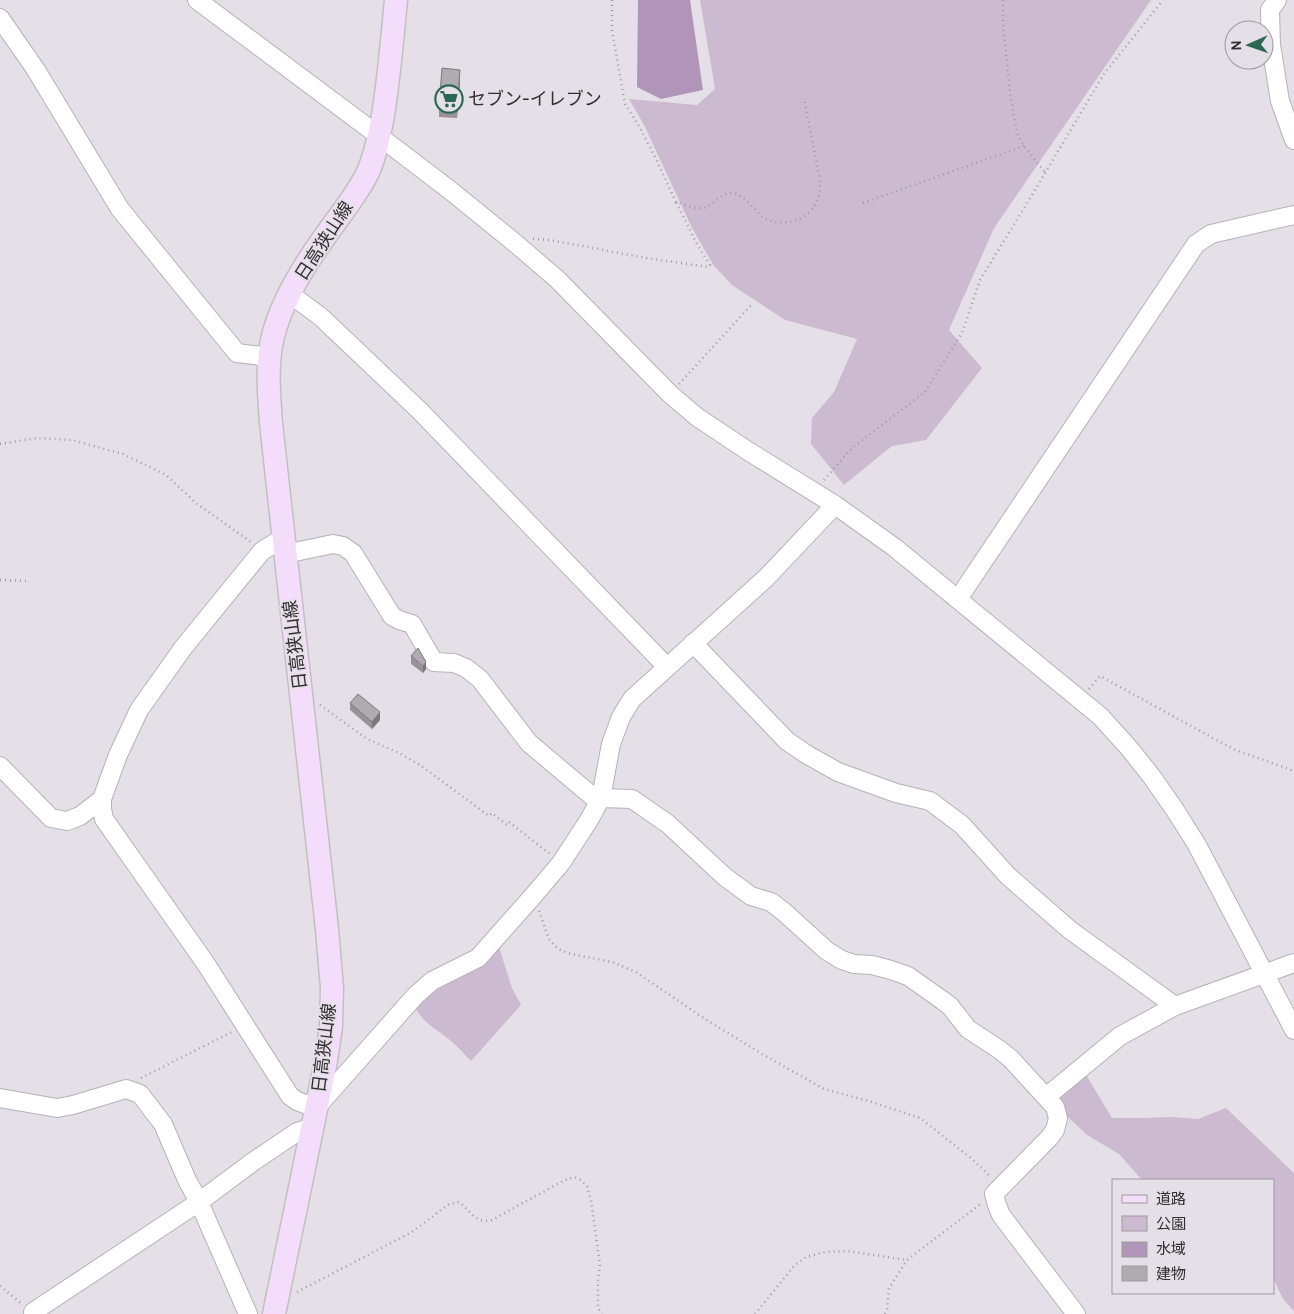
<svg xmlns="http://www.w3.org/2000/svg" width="1294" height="1314" viewBox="0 0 1294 1314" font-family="Cabin,'Noto Sans JP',sans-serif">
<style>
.green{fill:#ccbad0}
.water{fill:#b195b8}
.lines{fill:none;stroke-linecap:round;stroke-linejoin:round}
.minor-casing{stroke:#b6b1b7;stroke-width:20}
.major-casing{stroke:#c1c0c1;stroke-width:25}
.path{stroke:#9f9ba0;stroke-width:2.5;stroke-dasharray:1 4;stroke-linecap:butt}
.minor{stroke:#fff;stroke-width:18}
.major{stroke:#f4ddfa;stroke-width:22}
.wall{fill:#979398}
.shaded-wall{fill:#7b787c}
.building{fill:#b0abb1;stroke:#7b787c}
.labels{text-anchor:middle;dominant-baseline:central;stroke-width:4;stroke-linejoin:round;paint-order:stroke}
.poi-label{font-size:18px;fill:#302e30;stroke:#e5e0e7;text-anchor:start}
.street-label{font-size:18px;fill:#302e30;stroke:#e5e0e7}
</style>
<rect width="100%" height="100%" fill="#e5e0e7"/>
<g class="green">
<path d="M700,0H1151L994,228L949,330L982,368L926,440L892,446L844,485L811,444L812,418L834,392L857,339L785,320L732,285L714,266L692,228L644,125L629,99L697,105L715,89Z"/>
<path d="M499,947L512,988L521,1005L471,1061C465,1055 458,1047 451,1041C438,1030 421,1022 414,1005L427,992Z"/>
<path d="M1085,1073L1112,1118H1141L1172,1117L1198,1119L1226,1108L1294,1173V1311L1283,1299L1273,1278V1180H1142L1119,1154L1087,1135L1069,1118L1054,1097L1072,1087Z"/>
</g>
<path class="water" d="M638,0H690L703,90L661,99L637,87Z"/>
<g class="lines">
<g class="minor-casing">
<g id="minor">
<path d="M197,0L379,136L451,191L515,243L557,279L670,394L697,417L748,451L835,505L894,547L1100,716L1129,748L1152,777L1175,810L1197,845L1294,1030"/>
<path d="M1277,0L1270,10L1271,45L1280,101L1294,140"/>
<path d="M0,18L36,70L120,209L237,353L270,357"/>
<path d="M290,294L321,317L420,411L667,667"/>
<path d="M283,538L262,551L183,648L139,710L118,755L102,799V809L104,819L206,964L290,1096L297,1101L316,1108L415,996L432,981L478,958L533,896L561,863L589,820L601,798L611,744L621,717L632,699L766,578L835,505"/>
<path d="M285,554L333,544L343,546L353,553L392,616L399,620L412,624L434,662L454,663L466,668L480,679L529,743L592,796L601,798L632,799L668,824L725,877L751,896L771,902L784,912L827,951L842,960L854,964L872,965L891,970L908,976L942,1000L950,1006L968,1029L1000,1050L1011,1059L1055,1107L1058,1118L1055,1130L1050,1137L994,1194L997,1205L1001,1215L1076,1314"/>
<path d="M958,599L1196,244L1211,234L1294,215"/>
<path d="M693,643L787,741L806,754L838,772L896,793L930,801L962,825L1008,876L1070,930L1175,1006"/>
<path d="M0,766L51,818L67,821L80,816L102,799"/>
<path d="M1046,1097L1120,1036L1175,1006L1294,963"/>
<path d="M0,1098L57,1108L73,1105L126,1089L140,1094L163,1124L187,1180L199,1202L248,1314"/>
<path d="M33,1312L199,1202L254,1161L297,1132L313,1127"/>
</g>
</g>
<g class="major-casing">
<path id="major" d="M274,1314L326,1061L331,1026L332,988L327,929L271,423C269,395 266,364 273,336C281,304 302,269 321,242C336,220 354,199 366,176C375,159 378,139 382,121C389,81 392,40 396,0"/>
</g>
<g class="path">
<path d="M612,0V30L625,104L639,126L654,155L676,202C685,205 697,211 706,207C717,203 722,190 736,194C747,198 754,210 763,217C779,228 807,222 816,203C820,196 820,188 820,181L804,98"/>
<path d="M1003,0V25L1010,93L1017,133L1024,146L1045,172"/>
<path d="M863,203L1024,146"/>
<path d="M533,239L550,240L646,258L708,267L710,265L697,244L676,202"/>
<path d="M679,384L752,304"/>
<path d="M0,444L37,438L72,440L123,454L166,475L196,503L251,542"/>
<path d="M824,480L852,448L925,392L962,333L980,280L1026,205L1104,74L1163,0"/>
<path d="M0,580L27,581"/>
<path d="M1089,689L1100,676L1233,749L1294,771"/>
<path d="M320,705L367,739L399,753L420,765L489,816L492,813L507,825L509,822L550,854"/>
<path d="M539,911L549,939L558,949L571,954L612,962L636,972L705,1019L762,1054L824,1089L872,1102L920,1118L971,1158L991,1177"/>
<path d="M141,1078L232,1032"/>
<path d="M0,1286L22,1304"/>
<path d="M297,1292L412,1232L449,1204L459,1202C471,1211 475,1224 492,1220L563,1181L574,1177L581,1180L587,1186L591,1201L600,1265L598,1280V1308L602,1314"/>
<path d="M755,1314L794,1266L806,1257L825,1252L847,1251L907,1260"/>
<path d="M885,1314L887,1309L889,1288L907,1260L982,1203"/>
</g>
<use href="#minor" class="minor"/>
<use href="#major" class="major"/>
</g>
<g class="wall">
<path d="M460,81L457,118L439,117V106Z"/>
<path d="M411,656L426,669L423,673L411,664Z"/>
<path d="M350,703L380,720L372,729L350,710Z"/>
</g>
<g class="shaded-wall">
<path d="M460,70V81L457,118V108Z"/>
<path d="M426,662V669L423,673V666Z"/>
<path d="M380,712V720L372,729V722Z"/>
</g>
<g class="building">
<path d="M442,68L460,70L457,108L439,106Z"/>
<path d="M418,648L426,662L423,666L411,656Z"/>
<path d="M358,694L380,712L372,722L350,703Z"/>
</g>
<defs>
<g id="supermarket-ring" transform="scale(1.4375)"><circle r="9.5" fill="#e5e0e7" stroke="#2b6854" stroke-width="1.5"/><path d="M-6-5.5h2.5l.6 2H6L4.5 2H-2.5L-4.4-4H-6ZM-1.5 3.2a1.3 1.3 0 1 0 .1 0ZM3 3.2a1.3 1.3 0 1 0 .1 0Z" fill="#2b6854"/></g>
</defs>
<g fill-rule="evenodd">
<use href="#supermarket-ring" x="449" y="99"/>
</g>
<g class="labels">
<g class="poi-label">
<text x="468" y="99">セブン-イレブン</text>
</g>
<g class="street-label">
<text transform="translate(324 241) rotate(-57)">日高狭山線</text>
<text transform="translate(295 645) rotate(-97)">日高狭山線</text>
<text transform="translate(324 1048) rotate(-83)">日高狭山線</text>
</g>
</g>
<rect x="1112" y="1179" width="162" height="115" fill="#e5e0e7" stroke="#9d999e"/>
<rect x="1122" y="1195" width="25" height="8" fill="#f4ddfa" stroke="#9d999e"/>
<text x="1156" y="1204" font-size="15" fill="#302e30">道路</text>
<rect x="1122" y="1216" width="25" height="15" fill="#ccbad0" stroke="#9d999e"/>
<text x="1156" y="1229" font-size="15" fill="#302e30">公園</text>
<rect x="1122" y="1242" width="25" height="15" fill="#b195b8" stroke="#9d999e"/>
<text x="1156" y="1254" font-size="15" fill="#302e30">水域</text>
<rect x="1122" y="1266" width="25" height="15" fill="#b0abb1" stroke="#9d999e"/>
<text x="1156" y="1279" font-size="15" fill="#302e30">建物</text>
<g transform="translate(1249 45) rotate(268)"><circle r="24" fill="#e5e0e7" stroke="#9d999e"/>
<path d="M0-4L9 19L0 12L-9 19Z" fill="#2b6854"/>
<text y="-8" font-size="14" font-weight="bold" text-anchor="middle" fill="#302e30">N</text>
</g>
</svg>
